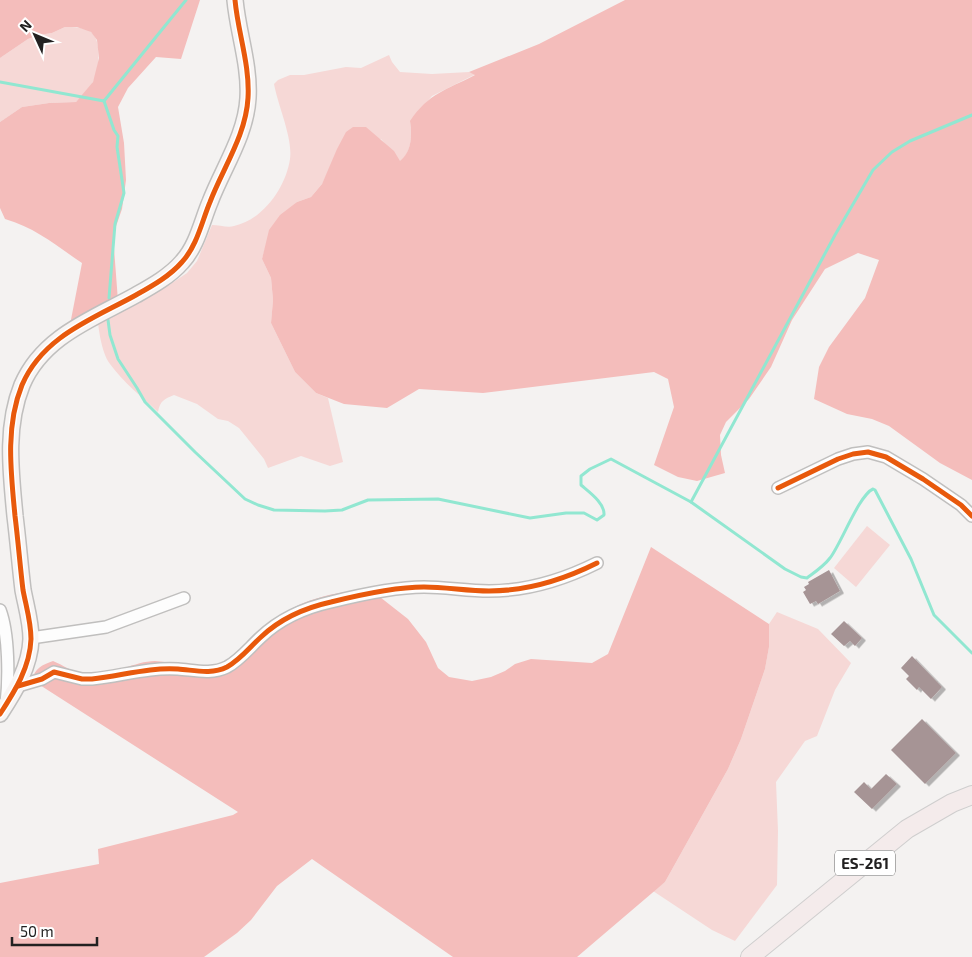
<svg xmlns="http://www.w3.org/2000/svg" width="972" height="957" viewBox="0 0 972 957" font-family="'Exo 2',sans-serif">
<style>
.green{fill:#f6d8d6}
.forest{fill:#f4bdbb}
.lines{fill:none;stroke-linecap:round;stroke-linejoin:round}
.stream{stroke:#91e7d1;stroke-width:3}
.building{fill:#a69495;filter:url(#shadow)}
.street-casing{stroke:#c0bfbe;stroke-width:14}
.secondary-casing{stroke:#c0bfbe;stroke-width:18}
.primary-casing{stroke:#cfcece;stroke-width:20}
.street{stroke:#fdfdfd;stroke-width:11}
.secondary{stroke:#f8f5f4;stroke-width:15}
.primary{stroke:#f4ebeb;stroke-width:18}
.cycleway-casing{stroke:#fff;stroke-width:8}
.cycleway{stroke:#e8590c;stroke-width:5}
.labels{text-anchor:middle;dominant-baseline:central;stroke-width:5;stroke-linejoin:round;paint-order:stroke}
.shield{fill:#fff;stroke:#646464;stroke-width:1}
.shield-label{font-size:15px;font-weight:bold;fill:#222121}
</style>
<defs>
<filter id="shadow"><feDropShadow dx="4" dy="2.5" stdDeviation="0" flood-color="#0004"/></filter>
</defs>
<rect width="100%" height="100%" fill="#f4f2f1"/>
<g class="green">
<path d="M65,27C73,27 86,27 92,33C102,42 99,70 93,82C90,89 81,96 76,102L49,103L22,107L0,122V58L28,39L39,35L52,33Z"/>
<path d="M389,55L392,62L400,72L432,74L469,72L476,74L432,96L410,122C412,137 412,151 400,162L381,139L327,174L322,184L311,197L297,202L266,245L262,259L271,278L273,300L271,323L295,372L316,393L328,398L343,462L330,466L301,456L268,468L264,459L239,428L228,421L218,419L197,404L174,395C164,399 160,401 158,412C142,397 123,382 110,364C101,352 98,326 97,311L118,301L169,285L187,273L197,261L212,225C219,225 228,228 234,226C263,220 286,187 290,159C293,138 278,106 274,84L278,80L290,75H304L346,67L361,68Z"/>
<path d="M867,526L890,545L856,587L834,568Z"/>
<path d="M777,612L818,629L851,663L835,690L817,736L805,741L776,782L778,831L777,885L735,941L712,930L653,891L665,882L728,769L741,739L765,669L769,647V624Z"/>
</g>
<g class="forest">
<path d="M0,0H200L181,59L156,57L128,88L118,107L124,143L126,180L122,209L113,235L118,301L97,311L98,325L68,335L82,263C55,245 36,228 5,219L0,208V122L22,107L49,103L76,102L93,82L99,58L97,40L91,32L77,27H65L52,33L39,35L28,39L0,58Z"/>
<path d="M625,0H972V480L940,463L889,426L872,419L847,414L814,399L819,367L829,347L865,298L879,260L858,253L825,269L792,320L771,367L749,399L726,422L720,435L721,455L725,473L697,481L678,477L654,465L674,407L668,379L654,372L483,393L419,389L387,408L344,404L316,393L295,372L271,323L273,300L271,278L262,259L269,230L280,215L297,202L311,197L322,184L337,149L346,132L353,127H366L394,151L400,161C412,151 412,136 410,121C429,93 446,90 475,75L469,72L539,44Z"/>
<path d="M651,547L769,624V647L765,669L741,739L728,769L665,882L577,957H453L312,859L277,886L251,920L237,933L204,957H0V883L99,864L98,849L233,815L238,812L32,680C35,668 42,665 53,661C63,665 74,673 85,675C107,679 133,661 155,661C177,662 205,673 226,662C243,653 255,637 269,624C296,600 335,591 371,590L408,619L426,642L438,668L449,677L472,681L491,677L505,671L515,664L531,659L592,663L608,654Z"/>
</g>
<g class="lines">
<g class="stream">
<path d="M0,82L104,101"/>
<path d="M104,101L114,130L118,136L117,147L124,193L115,224L109,298"/>
<path d="M104,101L186,0"/>
<path d="M108,320L110,335L118,359L137,388L145,402L195,452L245,499L258,505L274,510L325,511L342,510L368,500L438,499L530,518L566,513H584L597,520L604,515C605,503 589,492 581,485V476L590,469L611,459L691,502L785,569L801,577L807,578C815,572 824,566 830,558C841,544 859,495 873,489L875,490L911,559L934,615L972,653"/>
<path d="M691,502L835,235L873,170L892,152L910,141L972,115"/>
</g>
</g>
<g class="building">
<path d="M829,570L840,591L818,604L816,601L810,604L803,592L806,590L804,587L809,584L808,582Z"/>
<path d="M844,621L862,638L855,646L850,641L844,646L831,634Z"/>
<path d="M912,656L942,687L931,699L919,687L917,690L906,679L909,676L901,668Z"/>
<path d="M922,719L956,753L925,784L891,750Z"/>
<path d="M886,774L897,784L872,809L854,792L864,782L871,789Z"/>
</g>
<g class="lines">
<g class="street-casing">
<g id="street">
<path d="M778,488L838,459L853,454L868,452L886,457L923,479L961,505L972,516"/>
<path d="M0,610C9,634 9,679 6,704"/>
<path d="M31,638L106,627L184,598"/>
<path d="M18,686L42,679L54,672L82,679H92C121,676 149,667 178,669C194,670 211,675 227,667C240,660 250,647 261,637C281,618 304,608 331,602C359,595 395,587 424,587C446,587 467,591 489,591C527,591 563,580 597,563"/>
</g>
</g>
<g class="secondary-casing">
<path id="secondary" d="M0,714C15,691 30,667 31,639C31,622 26,606 23,590C20,565 18,540 15,516C11,473 5,427 22,385C43,336 93,319 136,295C152,286 170,276 182,262C197,246 202,221 210,202C223,168 246,135 248,98C250,65 238,33 235,0"/>
</g>
<g class="primary-casing">
<path id="primary" d="M750,957L907,829L952,803L972,795"/>
</g>
<use href="#street" class="street"/>
<use href="#secondary" class="secondary"/>
<use href="#primary" class="primary"/>
<g class="cycleway-casing">
<g id="cycleway">
<path d="M778,488L838,459L853,454L868,452L886,457L923,479L961,505L972,516"/>
<path d="M18,686L42,679L54,672L82,679H92C121,676 149,667 178,669C194,670 211,675 227,667C240,660 250,647 261,637C281,618 304,608 331,602C359,595 395,587 424,587C446,587 467,591 489,591C527,591 563,580 597,563"/>
<path d="M0,714C15,691 30,667 31,639C31,622 26,606 23,590C20,565 18,540 15,516C11,473 5,427 22,385C43,336 93,319 136,295C152,286 170,276 182,262C197,246 202,221 210,202C223,168 246,135 248,98C250,65 238,33 235,0"/>
</g>
</g>
<use href="#cycleway" class="cycleway"/>
</g>
<g class="labels">
<rect class="shield" x="835" y="850.5" width="60" height="25" rx="4"/>
<g class="shield-label">
<text x="865" y="863">ES-261</text>
</g>
</g>
<g transform="translate(35 35) rotate(314)" stroke="#ffffff" stroke-width="4" paint-order="stroke">
<path d="M0-4L9 19L0 12L-9 19Z" fill="#222121"/>
<text y="-8" font-size="14" font-weight="bold" text-anchor="middle" fill="#222121">N</text>
</g>
<path d="M12 937v8h85v-8" fill="none" stroke="#222121" stroke-width="2.5"/>
<text x="20" y="937" font-size="15" fill="#222121" stroke="#ffffff" stroke-width="4" paint-order="stroke">50 m</text>
</svg>
